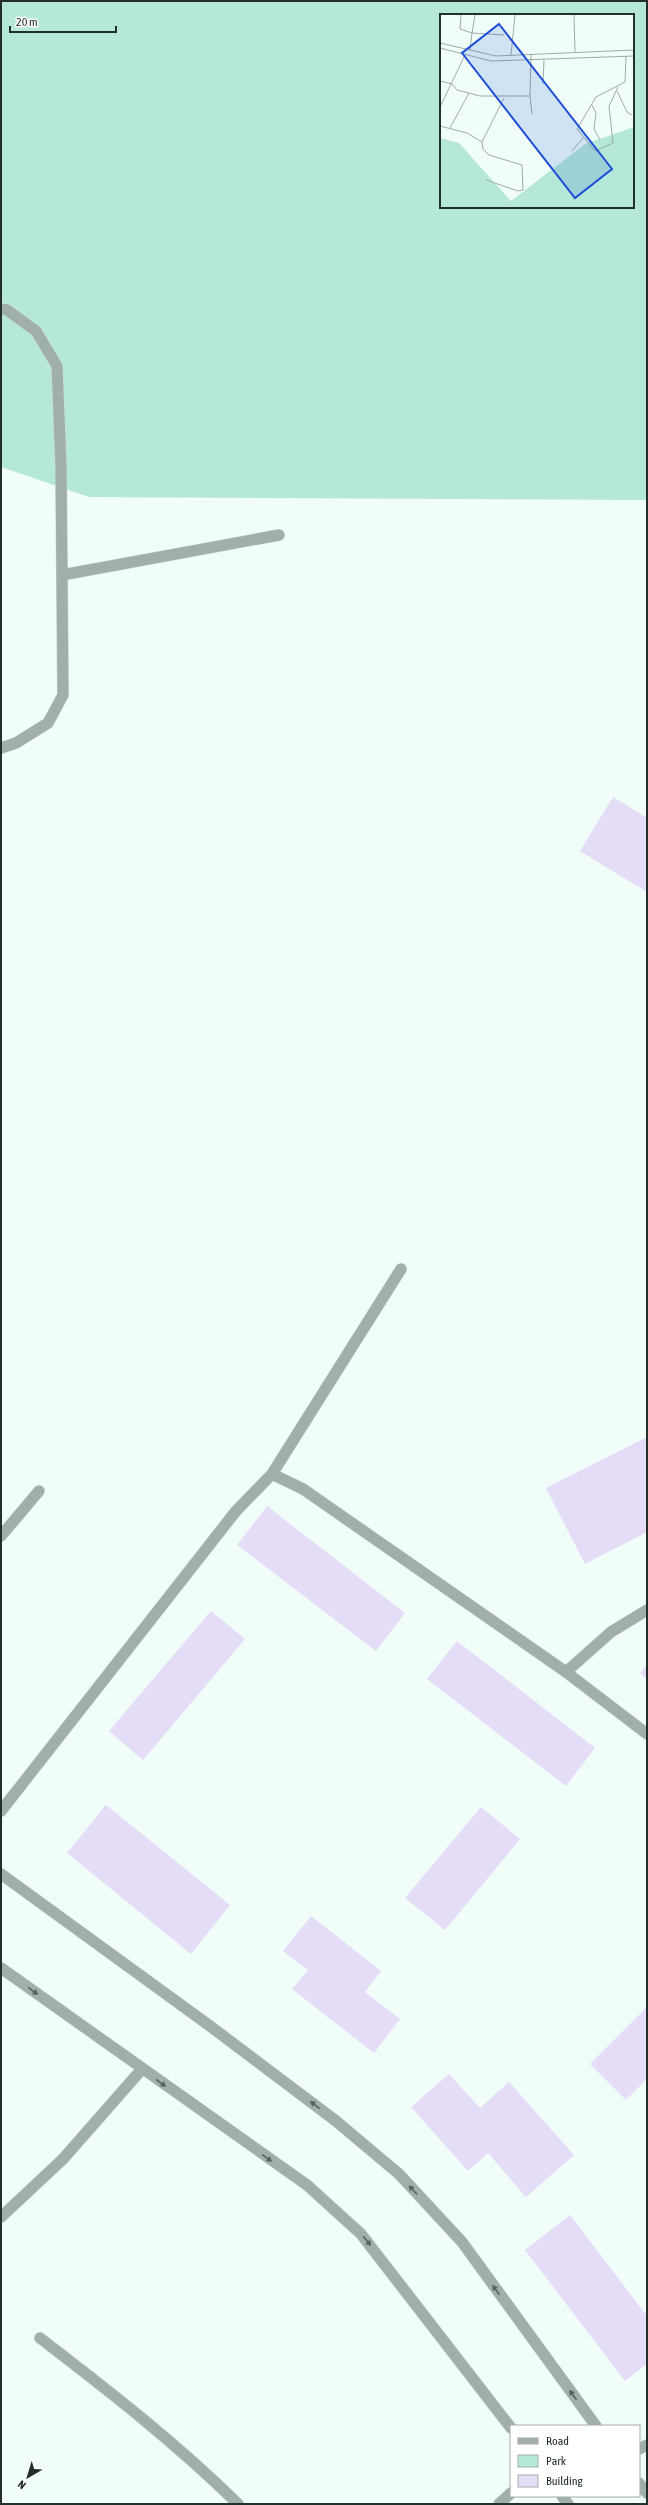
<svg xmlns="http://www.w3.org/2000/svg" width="648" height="2505" viewBox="0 0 648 2505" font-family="'Asap Condensed',sans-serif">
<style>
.green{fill:#b5e8d8;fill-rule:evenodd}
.building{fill:#e5ddf8}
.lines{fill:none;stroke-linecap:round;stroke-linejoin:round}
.service-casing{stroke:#cbd8d4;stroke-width:12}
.minor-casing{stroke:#cbd8d4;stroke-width:12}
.service{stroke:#a1afaa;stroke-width:11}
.minor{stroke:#a1afaa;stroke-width:11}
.oneway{fill:#55625e}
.inset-road{fill:none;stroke:#9eaba7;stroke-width:1}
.view{fill:#1d4ed8;fill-opacity:0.15;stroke:#1d4ed8;stroke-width:2}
.inset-edge{fill:none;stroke:#232f2b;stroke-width:2}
</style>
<rect width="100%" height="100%" fill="#f0fdf9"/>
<path class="green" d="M1,1H647V500L89,497L1,467ZM441,15H633V207H441Z"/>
<g class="building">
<path d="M613,797L647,818V892L580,851Z"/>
<path d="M647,1437V1532L585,1564L546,1488Z"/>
<path d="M267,1506L405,1613L376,1651L237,1545Z"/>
<path d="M211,1611L245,1639L143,1760L109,1731Z"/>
<path d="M457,1641L595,1748L566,1786L427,1679Z"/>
<path d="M647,1665V1679L640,1673Z"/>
<path d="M106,1805L230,1905L191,1954L67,1853Z"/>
<path d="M481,1807L520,1839L445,1930L405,1898Z"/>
<path d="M311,1916L381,1971L365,1992L400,2019L374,2053L292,1989L308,1970L283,1951Z"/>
<path d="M647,2007V2079L626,2100L590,2064Z"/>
<path d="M449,2074L480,2108L509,2082L574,2155L526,2197L488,2153L468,2171L411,2107Z"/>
<path d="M570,2215L647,2316V2364L625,2381L525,2250Z"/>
</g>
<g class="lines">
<g class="service-casing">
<g id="service">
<path d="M272,1474L401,1269"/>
<path d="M1,1536L39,1491"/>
</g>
</g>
<g class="minor-casing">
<g id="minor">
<path d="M1,309L7,310L36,331L57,366L61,467L63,695L48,723L16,743L1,748"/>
<path d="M62,575L279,535"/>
<path d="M566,1672L611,1632L647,1610"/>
<path d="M1,1811L236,1511L272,1474L303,1489L566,1672L647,1734"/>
<path d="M1,1874L210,2026L336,2121L399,2174L462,2242L596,2426"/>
<path d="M1,1968L307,2185L361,2234L511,2428"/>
<path d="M1,2217L63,2159L142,2069"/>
<path d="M40,2338C109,2391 176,2443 238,2504"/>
<path d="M639,2449L647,2445"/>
<path d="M639,2483L647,2493"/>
<path d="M562,2496L568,2504"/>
<path d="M499,2504L511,2493"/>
</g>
</g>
<use href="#service" class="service"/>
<use href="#minor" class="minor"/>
</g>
<defs><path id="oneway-solid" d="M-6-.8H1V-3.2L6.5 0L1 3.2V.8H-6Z"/></defs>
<g class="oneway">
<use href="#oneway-solid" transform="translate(33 1991) rotate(36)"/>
<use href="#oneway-solid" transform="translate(161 2083) rotate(36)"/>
<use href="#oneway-solid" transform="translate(315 2105) rotate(-143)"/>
<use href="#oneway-solid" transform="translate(267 2158) rotate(35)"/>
<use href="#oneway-solid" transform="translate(413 2190) rotate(-133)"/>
<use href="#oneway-solid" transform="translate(367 2241) rotate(51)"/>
<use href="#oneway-solid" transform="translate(496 2290) rotate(-126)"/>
<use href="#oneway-solid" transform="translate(573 2395) rotate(-126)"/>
</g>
<g transform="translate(440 14)">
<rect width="194" height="194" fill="#f0fdf9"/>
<path d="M194,113V193H0V124L19,129L71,187L145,130Z" fill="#b5e8d8"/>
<path class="inset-road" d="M21,1L20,15L32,19L35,1M134,1L135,38M0,29L56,42L194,36M0,34L51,47L194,42M30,36L32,19L64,21M71,41L75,1M0,67L12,70L17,76L40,82H90L91,41M103,70L104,46M178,73L169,92L173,129L155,137L137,115L156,83L185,68L186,42M177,77L187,98L192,101M90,82L92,100M152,91L156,99L154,115L160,126M0,93L25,41M0,112L27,119L42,128M10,114L29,79M132,137L143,124M46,166L78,177L83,176L82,151L49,141L43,135L42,128L64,84"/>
<path class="view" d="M59,10L172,155L135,184L22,39Z"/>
<rect width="194" height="194" class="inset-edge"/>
</g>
<rect width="648" height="2505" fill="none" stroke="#232f2b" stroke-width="4"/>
<rect x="510" y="2425" width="130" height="72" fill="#ffffff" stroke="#a7acaa"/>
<rect x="518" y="2438" width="20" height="6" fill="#a1afaa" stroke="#a7acaa"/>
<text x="546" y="2445" font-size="12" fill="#232f2b">Road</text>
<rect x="518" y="2455" width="20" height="12" fill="#b5e8d8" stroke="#a7acaa"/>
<text x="546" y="2465" font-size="12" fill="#232f2b">Park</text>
<rect x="518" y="2475" width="20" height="12" fill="#e5ddf8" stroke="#a7acaa"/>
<text x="546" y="2485" font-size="12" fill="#232f2b">Building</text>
<g transform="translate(28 2477) rotate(218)" stroke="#ffffff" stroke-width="3" paint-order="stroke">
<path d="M0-3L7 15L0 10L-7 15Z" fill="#232f2b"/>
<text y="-6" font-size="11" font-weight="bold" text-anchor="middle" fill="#232f2b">N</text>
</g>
<path d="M10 26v6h106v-6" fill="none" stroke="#232f2b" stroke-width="2"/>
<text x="16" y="26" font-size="12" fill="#232f2b" stroke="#ffffff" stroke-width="3" paint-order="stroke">20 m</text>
</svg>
